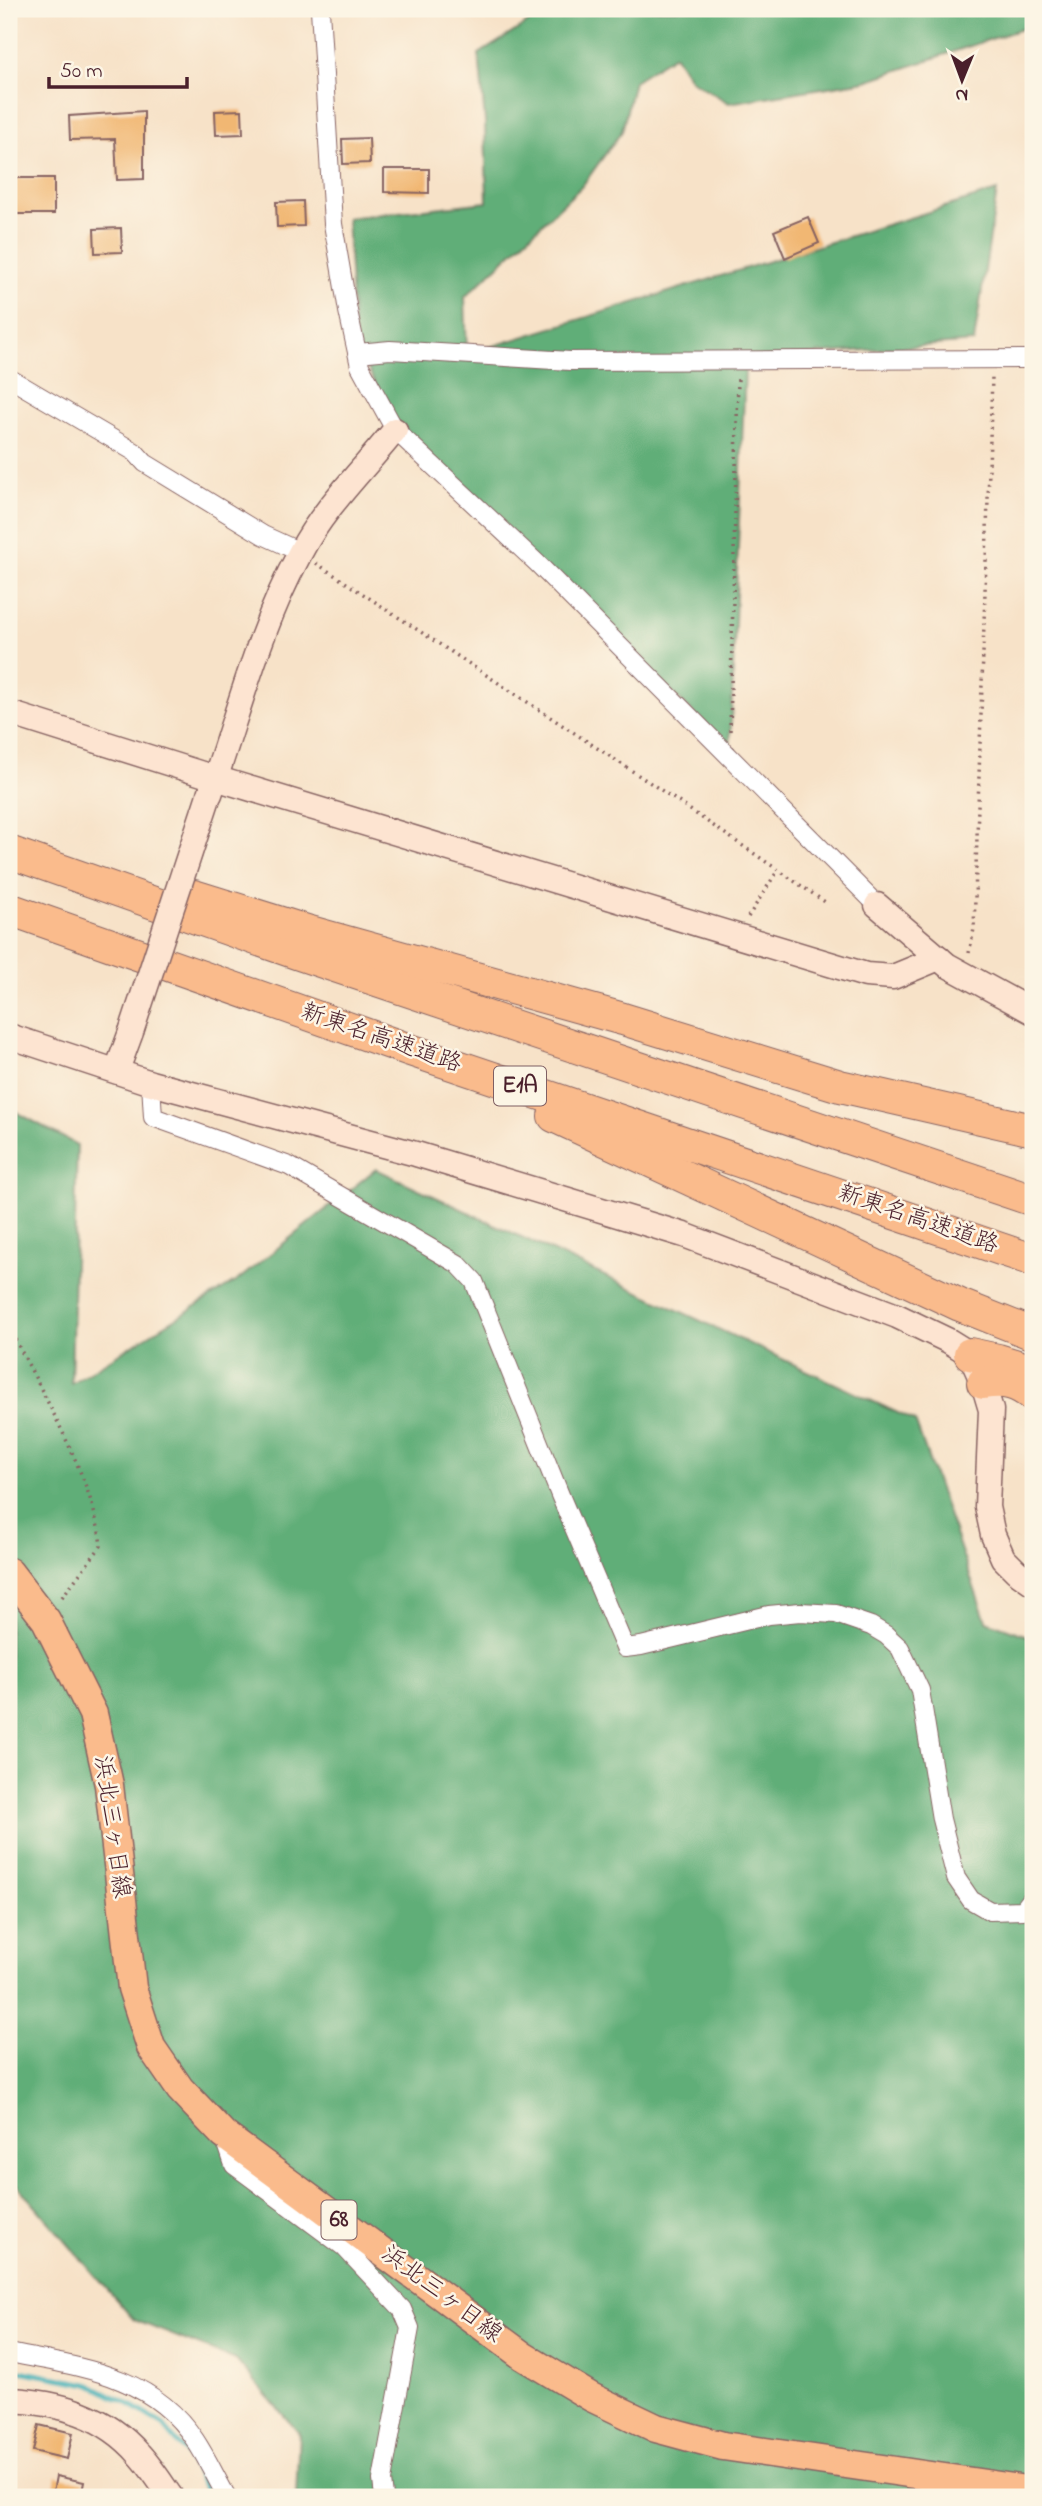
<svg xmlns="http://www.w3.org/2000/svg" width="1042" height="2506" viewBox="0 0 1042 2506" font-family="'Indie Flower','Klee One',sans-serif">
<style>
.forest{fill:#60ae78;stroke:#556652;stroke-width:2}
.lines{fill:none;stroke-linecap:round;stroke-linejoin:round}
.stream{stroke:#3daeb5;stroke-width:5}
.building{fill:#f1b773}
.street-casing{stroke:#876362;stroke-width:20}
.secondary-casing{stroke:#876362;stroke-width:27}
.primary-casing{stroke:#876362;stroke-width:31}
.highway-casing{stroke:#876362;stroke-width:34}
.path{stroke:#876362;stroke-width:3.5;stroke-dasharray:2 5;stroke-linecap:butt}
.street{stroke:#fff;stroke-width:18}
.secondary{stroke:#fde4d1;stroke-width:24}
.primary{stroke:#fabb8c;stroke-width:28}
.highway{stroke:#fabb8c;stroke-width:32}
.secondary-bridge-casing{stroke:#876362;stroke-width:27;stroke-linecap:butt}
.secondary-bridge{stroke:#fde4d1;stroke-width:24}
.labels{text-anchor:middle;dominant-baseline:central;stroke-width:5;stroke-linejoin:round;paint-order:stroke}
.shield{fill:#fcf5e5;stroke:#7f5f63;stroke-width:2}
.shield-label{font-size:23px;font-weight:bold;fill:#4a1f2b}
.street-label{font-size:24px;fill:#4a1f2b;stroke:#fcf5e5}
</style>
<rect width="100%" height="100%" fill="#fcf5e5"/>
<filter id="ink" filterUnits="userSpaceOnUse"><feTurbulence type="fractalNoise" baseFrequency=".0143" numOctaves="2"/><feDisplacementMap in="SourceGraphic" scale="14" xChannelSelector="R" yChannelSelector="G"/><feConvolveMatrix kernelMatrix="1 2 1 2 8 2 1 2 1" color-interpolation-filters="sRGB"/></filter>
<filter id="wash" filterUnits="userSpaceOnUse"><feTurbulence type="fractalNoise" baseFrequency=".00686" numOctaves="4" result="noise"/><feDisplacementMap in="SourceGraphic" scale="28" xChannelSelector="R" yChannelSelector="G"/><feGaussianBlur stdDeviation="1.57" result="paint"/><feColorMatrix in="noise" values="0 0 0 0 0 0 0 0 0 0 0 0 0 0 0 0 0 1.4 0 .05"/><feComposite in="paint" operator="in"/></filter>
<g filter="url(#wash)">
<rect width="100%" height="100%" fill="#f7e2c8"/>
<g class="forest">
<path d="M550,9H1033V25L866,81L729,103L691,80L674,55L634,81L622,131L582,186L465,297L467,354L997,191L974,342L748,359L745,369L730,748L400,435L354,340L347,218L487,202L485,122L479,54Z"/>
<path d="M9,1108L77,1145L71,1383L238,1280L376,1169L915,1421L986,1621L1033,1638V2497H296L299,2433L236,2360L134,2320L9,2176Z"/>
</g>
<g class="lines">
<path class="stream" d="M9,2369L89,2384L131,2405L162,2424L186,2453L210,2497"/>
</g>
<g id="blocks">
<g class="building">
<path d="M242,110L243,134L216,135L215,111Z"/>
<path d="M144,111V179L117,180L115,139L70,140L69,116Z"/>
<path d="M369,138L370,163L343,164L342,139Z"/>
<path d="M384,169H429V193L384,192Z"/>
<rect x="12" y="178" width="42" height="36"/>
<path d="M303,201L304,226L277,227L276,202Z"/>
<path d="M808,217L819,243L785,258L774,231Z"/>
<path d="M121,228L122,252L95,253L94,229Z"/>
<path d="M39,2425L73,2433L67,2459L33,2451Z"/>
<path d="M56,2476L84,2482L81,2497H52Z"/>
</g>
</g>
</g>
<g filter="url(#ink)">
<use href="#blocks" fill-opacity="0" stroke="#876362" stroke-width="2"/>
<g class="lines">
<g class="street-casing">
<g id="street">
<path d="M320,9L333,224L348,311L360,366L395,430L537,563L877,905"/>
<path d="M358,353L390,350L570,361L1033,359"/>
<path d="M9,378L135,452L145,463L263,535L300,552"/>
<path d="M151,1083L153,1117L289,1166L458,1264L474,1281L560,1495L625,1648L641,1646L769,1615L800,1612L836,1614L871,1626L886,1635L900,1648L920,1690L941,1819L956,1878L971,1900L990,1911L1023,1910L1033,1897"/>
<path d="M224,2135L234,2165L344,2247L402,2309L410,2328L382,2480L384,2497"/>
<path d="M9,2353C79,2367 152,2374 195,2440C207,2458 216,2478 227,2497"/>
</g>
</g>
<g class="secondary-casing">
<g id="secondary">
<path d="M9,713L215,778L866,975L893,977L939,958"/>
<path d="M210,794C238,714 259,628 300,553C324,507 363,470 395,430"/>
<path d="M877,905L947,965L1033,1012"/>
<path d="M9,1036L151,1083L416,1154L684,1235L897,1316L949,1341L970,1354L983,1383L991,1410L987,1507L993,1535L1003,1558L1016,1571L1033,1583"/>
<path d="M117,1070L131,1032"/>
<path d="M9,2400C59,2402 105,2415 139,2454C151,2467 161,2483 171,2497"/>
</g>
</g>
<g class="primary-casing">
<path id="primary" d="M9,1572L46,1620L93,1714L109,1785L132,1988L151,2047L180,2089L224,2135L523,2356L591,2397L656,2428L723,2446L1033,2491"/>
</g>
<g class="highway-casing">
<g id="highway">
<path d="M9,852L299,954L1033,1200"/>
<path d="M194,896L310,932L623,1019L840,1086L1033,1130"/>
<path d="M9,909L410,1050L1033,1260"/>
<path d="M554,1116L960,1305L1033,1334"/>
<path d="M970,1354L998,1360L1033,1371"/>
<path d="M983,1383C1004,1380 1017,1382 1033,1396"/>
</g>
</g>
<g class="path">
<path d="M316,563L658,788L825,902"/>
<path d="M730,731L738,378"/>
<path d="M748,917L778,870"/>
<path d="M969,953L974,929L992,377"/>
<path d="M9,1327C39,1388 94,1479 101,1546L59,1601"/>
</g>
<use href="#street" class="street"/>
<use href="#secondary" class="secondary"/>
<use href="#primary" class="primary"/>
<use href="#highway" class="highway"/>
<g class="secondary-bridge-casing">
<path id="secondary-bridge" d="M131,1032L208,798"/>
</g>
<use href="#secondary-bridge" class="secondary-bridge"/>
</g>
</g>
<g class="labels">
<g class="shield">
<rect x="494" y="1066.5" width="52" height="39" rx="5"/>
<rect x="321.5" y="2200.5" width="35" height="39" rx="5"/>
</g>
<g class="shield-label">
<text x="520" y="1086">E1A</text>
<text x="339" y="2220">68</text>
</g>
<g class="street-label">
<text transform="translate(381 1039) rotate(19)">新東名高速道路</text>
<text transform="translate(918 1220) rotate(19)">新東名高速道路</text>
<text transform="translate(111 1827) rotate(82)">浜北三ヶ日線</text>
<text transform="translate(441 2295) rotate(37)">浜北三ヶ日線</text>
</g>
</g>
<rect width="1042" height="2506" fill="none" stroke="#fcf5e5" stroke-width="35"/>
<g transform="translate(962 80) rotate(181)" stroke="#fcf5e5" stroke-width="5" paint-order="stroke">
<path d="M0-5L12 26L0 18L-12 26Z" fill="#4a1f2b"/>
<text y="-10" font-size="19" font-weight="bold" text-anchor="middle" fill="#4a1f2b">N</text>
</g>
<path d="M49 77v10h138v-10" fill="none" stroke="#4a1f2b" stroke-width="3.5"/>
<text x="60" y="77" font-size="21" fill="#4a1f2b" stroke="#fcf5e5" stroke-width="5" paint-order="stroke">50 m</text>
</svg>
